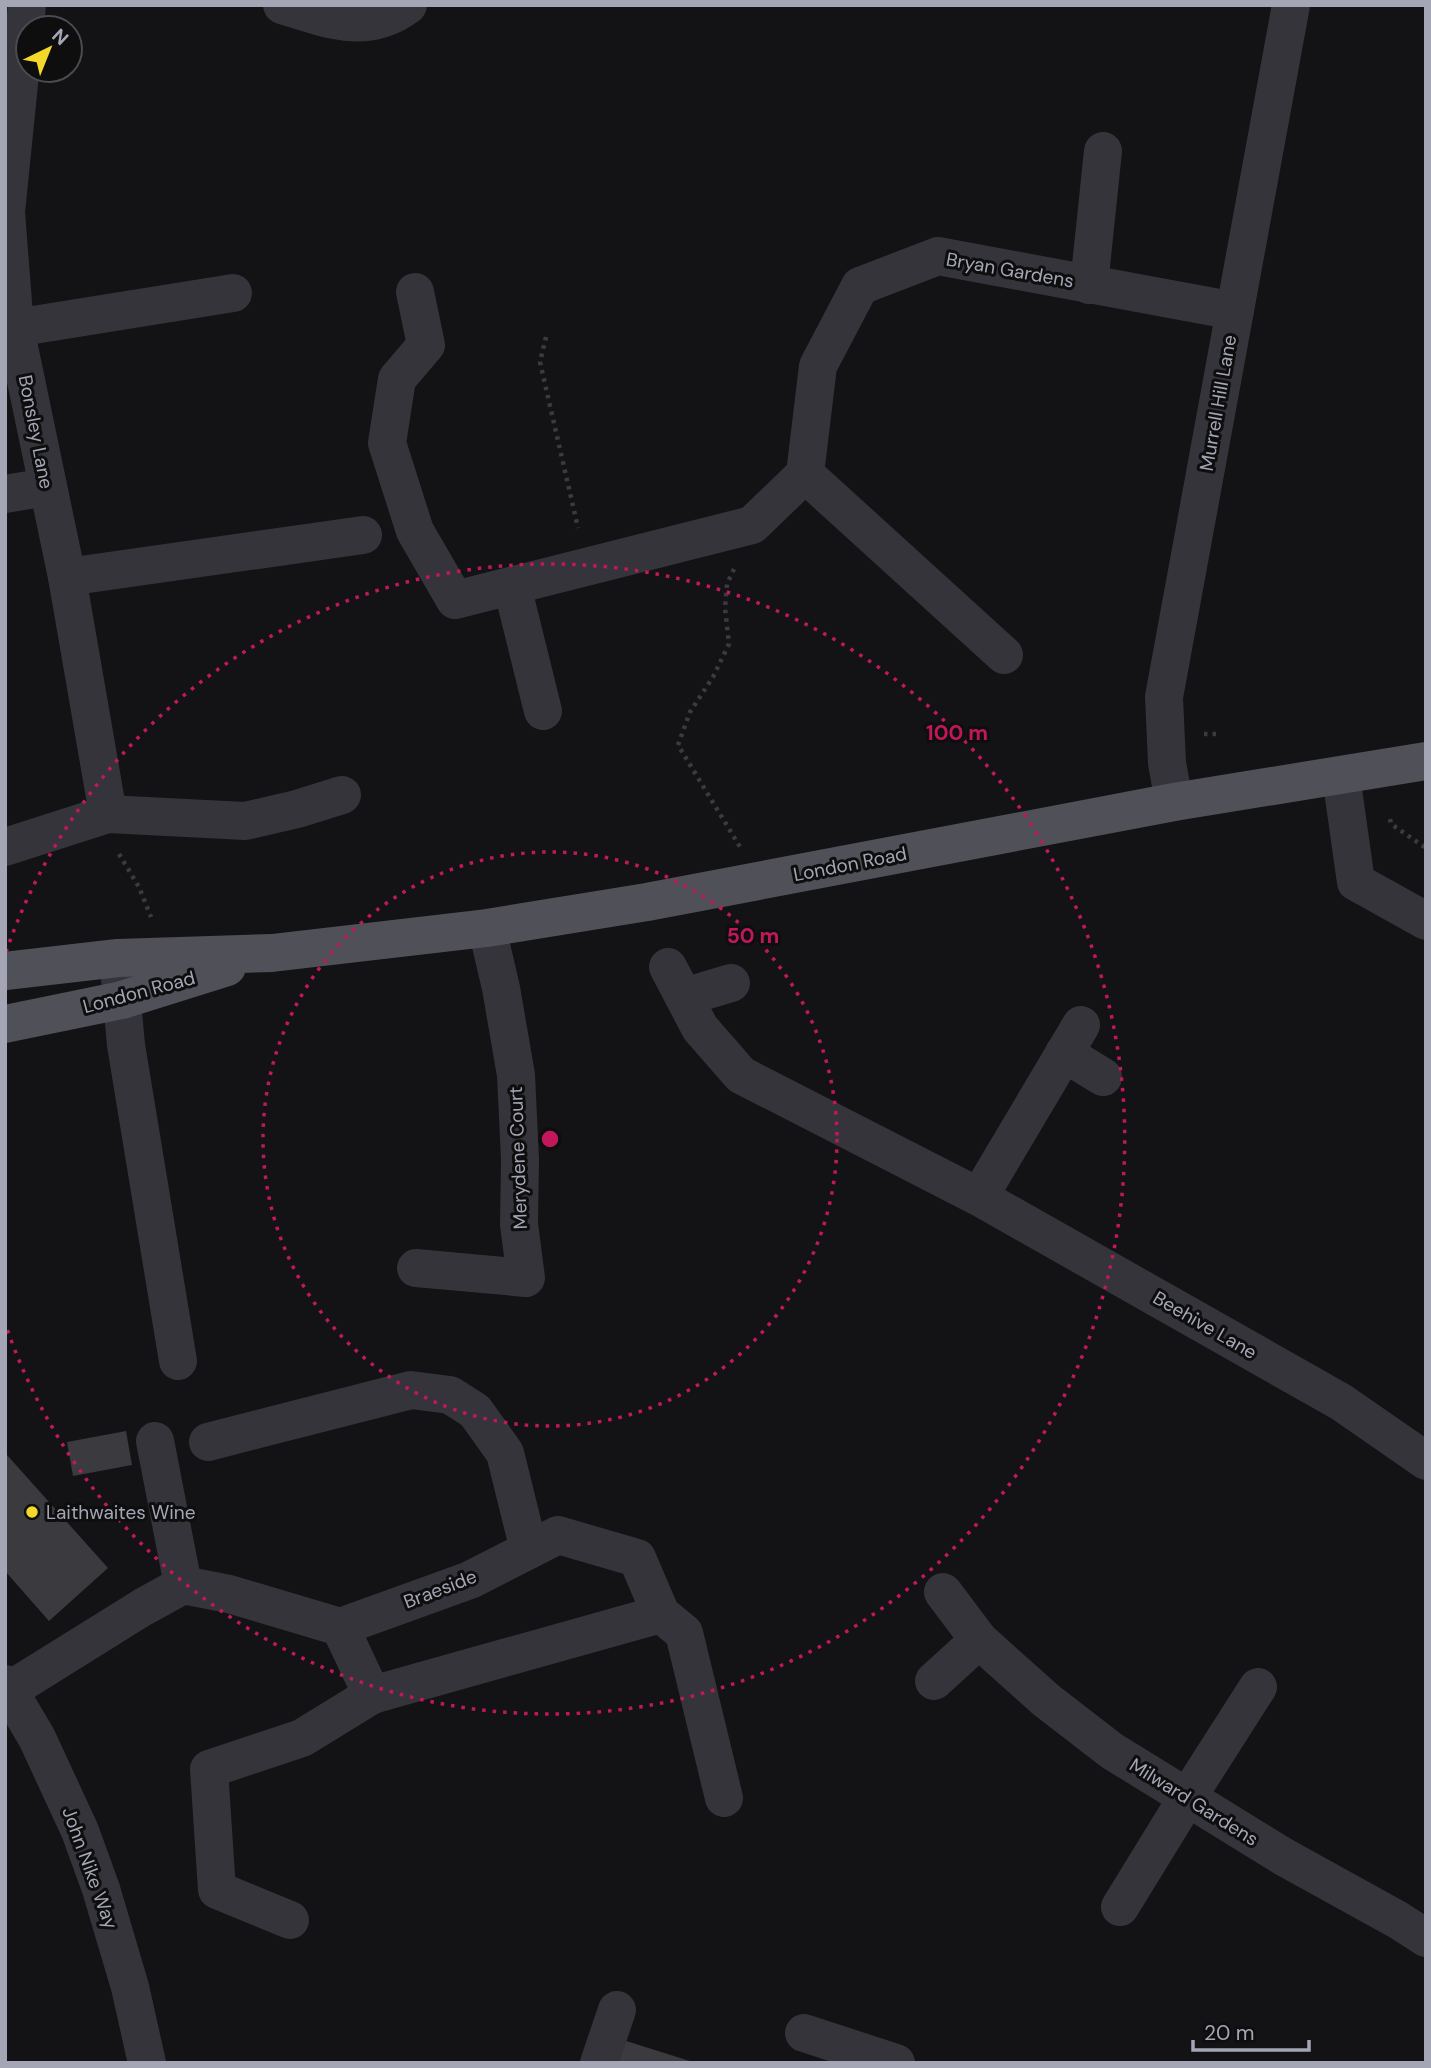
<svg xmlns="http://www.w3.org/2000/svg" width="1431" height="2068" viewBox="0 0 1431 2068" font-family="'DM Sans',sans-serif">
<style>
.building{fill:#3a3a3f}
.lines{fill:none;stroke-linecap:round;stroke-linejoin:round}
.path{stroke:#3a3a41;stroke-width:4.5;stroke-dasharray:3.5 5;stroke-linecap:butt}
.minor{stroke:#34343a;stroke-width:38}
.major{stroke:#505059;stroke-width:38}
.ring{fill:none;stroke:#c2185b;stroke-width:3.5;stroke-dasharray:3.5 7}
.poi-dot{fill:#f5d92a;stroke:#0e0e0f;stroke-width:2.5}
.labels{text-anchor:middle;dominant-baseline:central;stroke-width:6;stroke-linejoin:round;paint-order:stroke}
.street-label{font-size:19px;fill:#a4a6b5;stroke:#0e0e0f}
.poi-label{font-size:19px;fill:#a4a6b5;stroke:#0e0e0f;text-anchor:start}
.centre{fill:#c2185b;stroke:#0e0e0f;stroke-width:3.5}
.ring-label{font-size:21px;text-anchor:middle;font-weight:bold;fill:#c2185b;stroke:#0e0e0f;stroke-width:6;stroke-linejoin:round;paint-order:stroke}
</style>
<rect width="100%" height="100%" fill="#131315"/>
<g class="building">
<path d="M126,1431L132,1465L73,1476L67,1442Z"/>
<path d="M7,1455L108,1568L49,1621L5,1571V1456Z"/>
<path d="M620,2039L693,2062L692,2063H612Z"/>
</g>
<g class="lines">
<g class="path">
<path d="M546,337L540,362L578,528"/>
<path d="M734,569L727,584L725,608L729,644L713,677L690,712L678,745L740,847"/>
<path d="M1204,734H1217"/>
<path d="M1390,819L1391,824L1426,848"/>
<path d="M119,854L139,887L151,917"/>
</g>
<g class="minor">
<path d="M27,5L6,212L15,328L67,577L108,814"/>
<path d="M282,5C327,19 367,36 408,5"/>
<path d="M1089,285L1103,151"/>
<path d="M415,292L426,345L397,379L387,443L415,531L455,600L752,525L805,474"/>
<path d="M15,328L233,293"/>
<path d="M805,474L818,366L860,286L938,256L1235,311"/>
<path d="M805,474L1004,655"/>
<path d="M5,494L47,487"/>
<path d="M67,577L363,535"/>
<path d="M512,586L543,711"/>
<path d="M1341,776L1356,882L1426,921"/>
<path d="M1174,802L1167,763L1164,697L1291,5"/>
<path d="M5,847L108,814L245,821L297,809L342,795"/>
<path d="M668,967L700,1028L741,1075L979,1197L1341,1402L1426,1461"/>
<path d="M119,968L126,1045L178,1361"/>
<path d="M684,997L731,983"/>
<path d="M1064,1053L1103,1077"/>
<path d="M979,1197L1081,1025"/>
<path d="M416,1268L526,1278L519,1224L520,1159L516,1075L501,988L487,928"/>
<path d="M155,1441L183,1585"/>
<path d="M208,1442L411,1390L450,1395L475,1411L505,1453L529,1550"/>
<path d="M943,1592L979,1640L1046,1700L1112,1751L1284,1857L1398,1920L1426,1938"/>
<path d="M340,1627L372,1695L661,1614"/>
<path d="M934,1681L979,1640"/>
<path d="M5,1684L37,1738L80,1831L101,1889L130,1987L147,2063"/>
<path d="M10,1690L143,1607L183,1585L229,1594L340,1627L470,1580L558,1535L637,1558L661,1614L684,1633L724,1798"/>
<path d="M1120,1907L1187,1798L1258,1687"/>
<path d="M290,1920L217,1890L209,1769L302,1738L372,1695"/>
<path d="M804,2033L896,2063"/>
<path d="M599,2063L617,2010"/>
</g>
<g class="major">
<path d="M5,971L118,958L272,953L487,928L647,902L1174,802L1426,761"/>
<path d="M5,1024L122,1000L227,967"/>
</g>
</g>
<g class="ring">
<circle cx="550" cy="1139" r="287"/>
<path d="M6 952A575 575 0 1 1 6 1326"/>
</g>
<circle class="poi-dot" cx="32" cy="1512" r="7"/>
<g class="labels">
<g class="street-label">
<text transform="translate(1010 270) rotate(10)">Bryan Gardens</text>
<text transform="translate(1218 403) rotate(-80)">Murrell Hill Lane</text>
<text transform="translate(36 432) rotate(79)">Bonsley Lane</text>
<text transform="translate(850 864) rotate(-11)">London Road</text>
<text transform="translate(139 992) rotate(-15)">London Road</text>
<text transform="translate(518 1158) rotate(-92)">Merydene Court</text>
<text transform="translate(1205 1325) rotate(30)">Beehive Lane</text>
<text transform="translate(440 1589) rotate(-21)">Braeside</text>
<text transform="translate(1194 1802) rotate(32)">Milward Gardens</text>
<text transform="translate(90 1868) rotate(70)">John Nike Way</text>
</g>
<g class="poi-label">
<text x="46" y="1512">Laithwaites Wine</text>
</g>
</g>
<circle cx="550" cy="1139" r="10" class="centre"/>
<g class="ring-label">
<text x="957" y="740">100 m</text>
<text x="753" y="943">50 m</text>
</g>
<rect width="1431" height="2068" fill="none" stroke="#a4a6b5" stroke-width="14"/>
<g transform="translate(49 49) rotate(43)"><circle r="33" fill="#0e0e0f" stroke="#4a4b51" stroke-width="2"/>
<path d="M0-5L12 26L0 18L-12 26Z" fill="#f5d92a"/>
<text y="-10" font-size="19" font-weight="bold" text-anchor="middle" fill="#a4a6b5">N</text>
</g>
<path d="M1193 2040v10h116v-10" fill="none" stroke="#a4a6b5" stroke-width="3.5"/>
<text x="1204" y="2040" font-size="21" fill="#a4a6b5" stroke="#0e0e0f" stroke-width="5" paint-order="stroke">20 m</text>
</svg>
